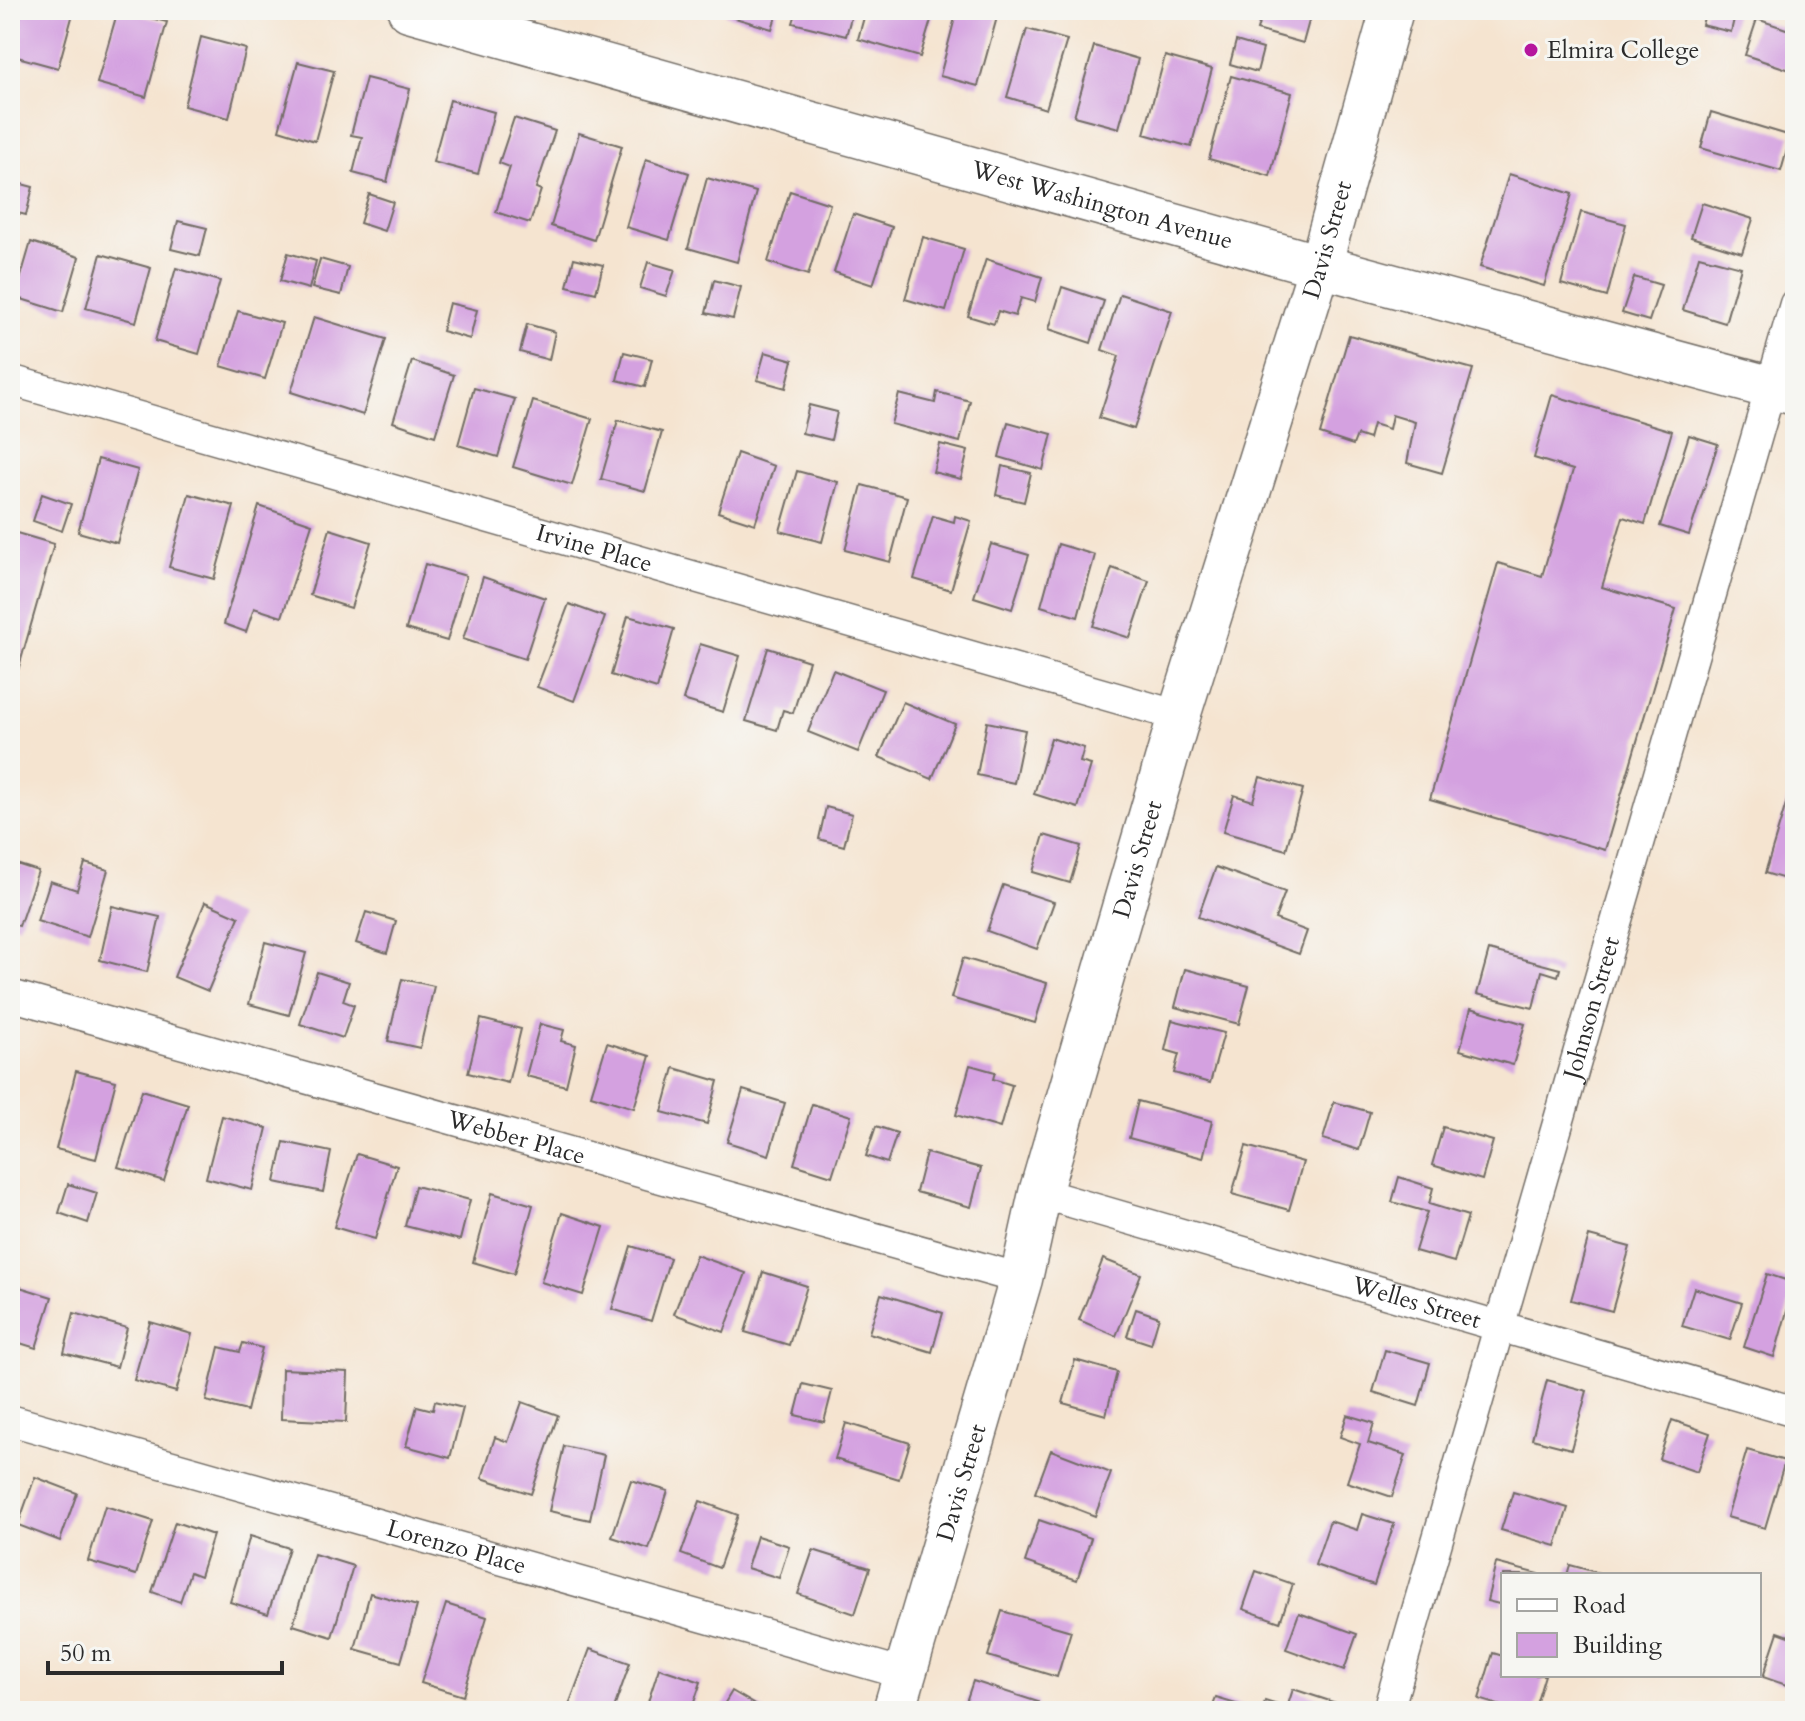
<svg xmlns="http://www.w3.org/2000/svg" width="1805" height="1721" viewBox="0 0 1805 1721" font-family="Cardo,serif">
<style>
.building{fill:#d4a1e0}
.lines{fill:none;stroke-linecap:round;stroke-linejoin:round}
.street-casing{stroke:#726c65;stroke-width:33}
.secondary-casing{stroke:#726c65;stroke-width:45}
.street{stroke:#fff;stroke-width:30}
.secondary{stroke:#fff;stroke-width:42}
.poi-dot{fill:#b5179e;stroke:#f6f6f2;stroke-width:3}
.labels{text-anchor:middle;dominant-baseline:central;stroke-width:6;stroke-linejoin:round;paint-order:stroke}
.poi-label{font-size:24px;fill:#2b2b2b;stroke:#f6f6f2;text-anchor:start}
.street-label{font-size:24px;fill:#2b2b2b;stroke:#f6f6f2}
</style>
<rect width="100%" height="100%" fill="#f6f6f2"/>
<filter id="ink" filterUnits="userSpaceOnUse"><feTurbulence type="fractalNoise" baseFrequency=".0125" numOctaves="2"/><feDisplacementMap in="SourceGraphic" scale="16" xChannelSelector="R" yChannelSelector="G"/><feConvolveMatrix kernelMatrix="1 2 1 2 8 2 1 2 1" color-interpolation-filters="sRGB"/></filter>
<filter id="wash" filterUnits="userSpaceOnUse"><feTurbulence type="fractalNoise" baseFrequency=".006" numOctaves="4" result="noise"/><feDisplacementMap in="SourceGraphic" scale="32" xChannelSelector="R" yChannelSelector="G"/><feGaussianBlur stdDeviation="1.8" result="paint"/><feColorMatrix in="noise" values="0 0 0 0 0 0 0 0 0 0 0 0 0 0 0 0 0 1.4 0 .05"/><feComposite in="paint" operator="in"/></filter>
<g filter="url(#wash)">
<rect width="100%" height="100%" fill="#f5e4d0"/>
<g id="blocks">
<g class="building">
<path d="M22,10H74L58,68L10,55Z"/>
<path d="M118,10L167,22L146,97L97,83Z"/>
<path d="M726,10H778L772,29L725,15Z"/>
<path d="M797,10H853L846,36L793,23Z"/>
<path d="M866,10H934L920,57L858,39Z"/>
<path d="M957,10H999L978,86L940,76Z"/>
<path d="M1263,10H1312L1303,43L1257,30Z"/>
<path d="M1706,10H1736L1731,32L1702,25Z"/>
<path d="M1757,19L1795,32V57L1790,70L1745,55Z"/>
<path d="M1027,29L1067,40L1046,109L1007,97Z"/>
<path d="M201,37L246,49L229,118L184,106Z"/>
<path d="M1236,41L1263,49L1257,72L1230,64Z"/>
<path d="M1094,46L1138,59L1119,128L1074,116Z"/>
<path d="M1165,56L1212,69L1191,147L1144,134Z"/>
<path d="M298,62L334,71L315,141L279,130Z"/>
<path d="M1231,76L1292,93L1270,176L1209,159Z"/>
<path d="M366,78L410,89L387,182L353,173L362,137L351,135Z"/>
<path d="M450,100L494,112L478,174L433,162Z"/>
<path d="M1711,112L1791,136L1781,171L1701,148Z"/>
<path d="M514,118L555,131L536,188L541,190L530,223L496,212L510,167L499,163Z"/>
<path d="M579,133L622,146L594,240L551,226Z"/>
<path d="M646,159L689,173L669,240L626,227Z"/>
<path d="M1509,174L1572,194L1544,286L1480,267Z"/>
<path d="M707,178L756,192L737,262L688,248Z"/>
<path d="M10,181L33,187L26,215L10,211Z"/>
<path d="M790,191L830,204L808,275L768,262Z"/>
<path d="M369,194L393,202L384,231L360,223Z"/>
<path d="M1702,203L1753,219L1742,253L1691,237Z"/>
<path d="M1581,212L1626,224L1607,297L1561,284Z"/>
<path d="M853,214L892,227L873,285L834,272Z"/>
<path d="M178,221L207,228L200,256L171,249Z"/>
<path d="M923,237L964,249L946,311L905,299Z"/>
<path d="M31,242L79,257L63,312L15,297Z"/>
<path d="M288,253L316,261L309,289L280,281Z"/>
<path d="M101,254L151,268L136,322L86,308Z"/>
<path d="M1699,256L1741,267L1725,323L1683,310Z"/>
<path d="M574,258L603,265L596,293L567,286Z"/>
<path d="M320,259L348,267L341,295L312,288Z"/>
<path d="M986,259L1042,277L1035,302L1021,298L1015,316L998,311L994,324L968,316Z"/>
<path d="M648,262L675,270L666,296L640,288Z"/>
<path d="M176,268L220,281L199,354L155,341Z"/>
<path d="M1634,277L1661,285L1649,321L1622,313Z"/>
<path d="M714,280L741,287L733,319L706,313Z"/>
<path d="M1062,287L1104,301L1091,343L1049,329Z"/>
<path d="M1120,294L1172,311L1134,429L1099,418L1119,356L1102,350Z"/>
<path d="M449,303L477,310L470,339L442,331Z"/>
<path d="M238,311L282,323L265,379L221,366Z"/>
<path d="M314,317L386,339L363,415L291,392Z"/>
<path d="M527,324L555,332L549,360L520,352Z"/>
<path d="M1349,335L1473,369L1442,473L1407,463L1415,422L1392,415L1389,429L1373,424L1369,439L1357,435L1353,445L1320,434Z"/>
<path d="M624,352L652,359L645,387L617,380Z"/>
<path d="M765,352L793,360L786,388L757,380Z"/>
<path d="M412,361L454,375L435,436L393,422Z"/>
<path d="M474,388L515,399L498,457L458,445Z"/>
<path d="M937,392L970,401L960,442L891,424L899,394L935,403Z"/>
<path d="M1552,395L1672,431L1645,524L1623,517L1602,587L1676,609L1605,850L1430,799L1498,563L1542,576L1573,470L1534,458Z"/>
<path d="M533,401L592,419L572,485L513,467Z"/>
<path d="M809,405L837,412L831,440L802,433Z"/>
<path d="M618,420L662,432L645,491L601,479Z"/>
<path d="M1008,422L1052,434L1043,470L999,457Z"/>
<path d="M1689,435L1718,444L1689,535L1660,526Z"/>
<path d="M940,444L968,451L961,479L933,472Z"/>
<path d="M737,453L774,466L755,524L718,512Z"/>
<path d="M98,459L138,470L117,543L78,532Z"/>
<path d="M1002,466L1031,473L1024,502L996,495Z"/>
<path d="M797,471L838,482L822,542L780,531Z"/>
<path d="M862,485L907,497L890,562L845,550Z"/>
<path d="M42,494L71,504L62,531L33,521Z"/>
<path d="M189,494L234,506L214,579L169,567Z"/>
<path d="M259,506L312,524L282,617L254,608L246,632L224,624Z"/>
<path d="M933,516L954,522L955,516L971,521L951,590L914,579Z"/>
<path d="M330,529L371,542L351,608L310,595Z"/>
<path d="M10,531L54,544L11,695H10Z"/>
<path d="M991,544L1029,555L1012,609L974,597Z"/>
<path d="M1058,544L1095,555L1078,617L1041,606Z"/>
<path d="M425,564L466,576L447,641L406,629Z"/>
<path d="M1112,568L1149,581L1130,638L1093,626Z"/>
<path d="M483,577L545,598L525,659L463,639Z"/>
<path d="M569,604L605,617L574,701L537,687Z"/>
<path d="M628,616L674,629L657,689L611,675Z"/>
<path d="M700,644L740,656L723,712L683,700Z"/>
<path d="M768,648L809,661L793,713L783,710L777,730L746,721Z"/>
<path d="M833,670L883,690L858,752L808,732Z"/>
<path d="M903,702L955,724L932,779L879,757Z"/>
<path d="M987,722L1025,730L1014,783L977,775Z"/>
<path d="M1051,738L1084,748L1080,762L1091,765L1078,808L1034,794Z"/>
<path d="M1795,774V882L1765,873Z"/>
<path d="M1260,777L1303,789L1286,850L1223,832L1234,795L1253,801Z"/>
<path d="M826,807L852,814L844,846L819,839Z"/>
<path d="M1044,835L1081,846L1070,883L1033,872Z"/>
<path d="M10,862L38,871L19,926L10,923Z"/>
<path d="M85,863L108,870L88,937L37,921L50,881L77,890Z"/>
<path d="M1216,867L1285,892L1275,919L1307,931L1299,954L1198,917Z"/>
<path d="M1003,885L1054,902L1037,949L987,931Z"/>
<path d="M205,902L239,917L208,991L174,977Z"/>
<path d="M112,906L160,917L147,972L100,960Z"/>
<path d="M366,912L396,921L387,953L356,943Z"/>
<path d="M265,942L306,953L289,1015L249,1004Z"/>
<path d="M1489,950L1560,969L1558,976L1542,971L1533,1008L1477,994Z"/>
<path d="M963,958L1047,983L1035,1023L951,998Z"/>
<path d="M1185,969L1249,986L1239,1024L1175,1007Z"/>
<path d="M317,972L349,982L343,1001L354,1005L343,1038L300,1024Z"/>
<path d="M402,979L434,986L420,1048L388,1041Z"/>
<path d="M1471,1008L1525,1024L1513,1065L1460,1050Z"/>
<path d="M481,1019L521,1029L508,1083L468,1073Z"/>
<path d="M1172,1020L1224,1033L1210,1083L1174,1073L1179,1054L1165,1050Z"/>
<path d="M540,1024L564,1030L561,1041L576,1045L566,1086L526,1076Z"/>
<path d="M607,1043L650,1056L634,1108L591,1095Z"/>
<path d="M970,1065L995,1072L993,1079L1012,1085L1000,1128L956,1115Z"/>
<path d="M674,1068L718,1081L707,1124L662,1112Z"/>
<path d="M76,1071L116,1081L96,1159L56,1149Z"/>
<path d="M142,1090L188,1104L164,1181L118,1167Z"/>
<path d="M743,1090L785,1103L769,1155L727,1142Z"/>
<path d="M1138,1101L1212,1121L1203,1158L1129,1138Z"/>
<path d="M1334,1102L1370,1112L1359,1150L1323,1139Z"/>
<path d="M812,1104L851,1116L832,1176L794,1164Z"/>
<path d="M222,1116L267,1128L252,1190L206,1178Z"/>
<path d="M876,1126L897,1133L887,1163L866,1156Z"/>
<path d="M1443,1127L1493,1141L1482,1180L1432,1165Z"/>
<path d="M284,1142L331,1152L323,1192L275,1182Z"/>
<path d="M1246,1146L1303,1162L1289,1210L1232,1194Z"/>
<path d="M926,1153L981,1168L971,1207L916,1192Z"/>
<path d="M357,1154L397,1166L375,1239L334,1227Z"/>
<path d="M1399,1177L1433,1188L1429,1204L1468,1216L1454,1262L1415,1251L1427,1212L1392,1202Z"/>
<path d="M68,1184L97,1193L88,1223L59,1213Z"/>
<path d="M415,1186L470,1200L460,1240L405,1226Z"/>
<path d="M492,1193L533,1205L514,1274L473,1262Z"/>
<path d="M562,1213L604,1227L583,1295L541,1282Z"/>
<path d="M1589,1236L1630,1247L1612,1311L1571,1300Z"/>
<path d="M631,1246L670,1258L651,1321L612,1309Z"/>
<path d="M696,1255L746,1273L724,1332L674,1314Z"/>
<path d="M1103,1259L1141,1274L1116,1336L1079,1320Z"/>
<path d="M763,1272L807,1286L789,1345L745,1332Z"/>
<path d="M1767,1274L1795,1283L1774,1357L1744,1347Z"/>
<path d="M10,1284L52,1297L36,1348L10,1340Z"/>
<path d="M1694,1288L1742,1303L1730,1340L1682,1326Z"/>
<path d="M881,1294L943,1313L932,1352L869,1333Z"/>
<path d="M1136,1309L1159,1317L1151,1344L1127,1336Z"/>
<path d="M74,1313L127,1328L117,1367L64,1353Z"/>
<path d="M150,1322L192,1334L176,1392L134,1380Z"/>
<path d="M243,1343L262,1348L247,1411L206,1401L219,1347L240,1352Z"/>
<path d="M1385,1350L1430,1363L1418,1406L1373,1392Z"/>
<path d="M1075,1360L1117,1372L1106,1415L1063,1403Z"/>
<path d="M282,1369L348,1372L346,1422L281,1419Z"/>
<path d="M1547,1380L1587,1391L1571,1449L1532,1439Z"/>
<path d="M803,1384L832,1391L824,1422L795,1415Z"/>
<path d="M435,1401L463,1408L450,1458L406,1446L417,1406L433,1410Z"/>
<path d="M522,1402L558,1415L531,1494L482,1478L495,1437L508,1442Z"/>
<path d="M1347,1415L1374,1423L1368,1443L1406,1455L1392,1497L1347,1482L1360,1444L1340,1437Z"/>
<path d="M1672,1420L1710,1433L1697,1472L1659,1459Z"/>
<path d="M846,1423L910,1443L899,1479L835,1459Z"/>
<path d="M564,1446L604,1455L590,1520L549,1511Z"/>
<path d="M1051,1450L1111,1473L1095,1516L1035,1493Z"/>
<path d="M1747,1450L1785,1461L1765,1528L1727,1517Z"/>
<path d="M35,1477L77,1493L60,1541L18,1525Z"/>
<path d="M631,1480L668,1491L649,1549L612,1537Z"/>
<path d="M1513,1492L1568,1508L1556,1546L1501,1530Z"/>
<path d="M700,1501L738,1515L719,1568L681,1554Z"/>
<path d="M105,1506L153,1521L136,1575L88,1561Z"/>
<path d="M1362,1514L1394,1524L1374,1585L1315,1565L1330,1521L1357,1530Z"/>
<path d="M1039,1520L1091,1538L1077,1580L1025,1562Z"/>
<path d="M175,1522L213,1535L200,1576L190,1572L180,1602L152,1592Z"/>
<path d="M250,1536L289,1548L268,1614L230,1602Z"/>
<path d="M757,1536L789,1546L779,1578L747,1568Z"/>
<path d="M813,1550L870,1568L855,1614L798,1594Z"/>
<path d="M314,1554L353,1566L332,1637L293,1625Z"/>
<path d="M1496,1563L1538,1574V1575H1503V1605L1487,1601Z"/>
<path d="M1570,1565L1603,1574V1575H1567Z"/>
<path d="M1256,1571L1293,1584L1280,1622L1243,1609Z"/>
<path d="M370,1593L417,1606L401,1662L355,1649Z"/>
<path d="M446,1604L487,1617L463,1696L421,1683Z"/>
<path d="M1002,1611L1071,1631L1057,1677L988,1656Z"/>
<path d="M1299,1613L1357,1634L1344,1670L1286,1649Z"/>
<path d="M1778,1632L1795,1638V1688L1763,1677Z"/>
<path d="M590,1649L630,1663L613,1711L567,1710Z"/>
<path d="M1493,1653L1503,1656V1675H1545L1534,1711H1517L1479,1699Z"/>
<path d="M659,1668L701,1682L691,1711H645Z"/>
<path d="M973,1681L1038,1702L1036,1711H963Z"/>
<path d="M1293,1689L1336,1703L1334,1711H1262L1265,1701L1287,1708Z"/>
<path d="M732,1691L766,1711H720Z"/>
<path d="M1216,1698L1256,1710V1711H1211Z"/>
</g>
</g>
</g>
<g filter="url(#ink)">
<use href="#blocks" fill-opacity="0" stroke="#726c65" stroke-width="2"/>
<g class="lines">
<g class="street-casing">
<g id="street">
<path id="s1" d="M10,380L1179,716"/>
<path id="s2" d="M10,995L1021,1279"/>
<path id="s3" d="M1040,1193L1795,1412"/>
<path id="s4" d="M10,1420L905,1674"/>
<path id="s5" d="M1388,1711L1795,304"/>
</g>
</g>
<g class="secondary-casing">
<g id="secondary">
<path id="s6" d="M409,10L1320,266L1795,394"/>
<path id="s7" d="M894,1711L1021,1279L1040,1193L1179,716L1320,266L1392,10"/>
</g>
</g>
<use href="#street" class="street"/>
<use href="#secondary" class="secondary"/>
</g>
</g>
<circle class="poi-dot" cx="1531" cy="50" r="8"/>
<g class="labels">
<g class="poi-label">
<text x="1547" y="50">Elmira College</text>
</g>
<g class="street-label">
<text stroke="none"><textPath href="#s6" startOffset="720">West Washington Avenue</textPath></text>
<text stroke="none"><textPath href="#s7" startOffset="1534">Davis Street</textPath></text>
<text stroke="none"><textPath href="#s1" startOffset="608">Irvine Place</textPath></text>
<text stroke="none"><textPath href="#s7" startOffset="886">Davis Street</textPath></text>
<text stroke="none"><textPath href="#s5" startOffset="732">Johnson Street</textPath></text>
<text stroke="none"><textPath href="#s2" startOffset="526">Webber Place</textPath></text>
<text stroke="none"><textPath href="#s3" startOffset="392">Welles Street</textPath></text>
<text stroke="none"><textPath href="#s7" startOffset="238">Davis Street</textPath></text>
<text stroke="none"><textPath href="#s4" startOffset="464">Lorenzo Place</textPath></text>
</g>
</g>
<rect width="1805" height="1721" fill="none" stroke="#f6f6f2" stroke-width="40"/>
<rect x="1501" y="1573" width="260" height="104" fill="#f6f6f2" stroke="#a5a5a2" stroke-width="2"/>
<rect x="1517" y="1599" width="40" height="12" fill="#ffffff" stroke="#a5a5a2" stroke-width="2"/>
<text x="1573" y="1613" font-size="24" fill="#2b2b2b">Road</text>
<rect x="1517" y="1633" width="40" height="24" fill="#d4a1e0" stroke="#a5a5a2" stroke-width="2"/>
<text x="1573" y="1653" font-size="24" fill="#2b2b2b">Building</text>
<path d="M48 1661v12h234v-12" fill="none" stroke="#2b2b2b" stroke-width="4"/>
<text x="60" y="1661" font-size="24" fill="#2b2b2b" stroke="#f6f6f2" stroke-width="6" paint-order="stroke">50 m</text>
</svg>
